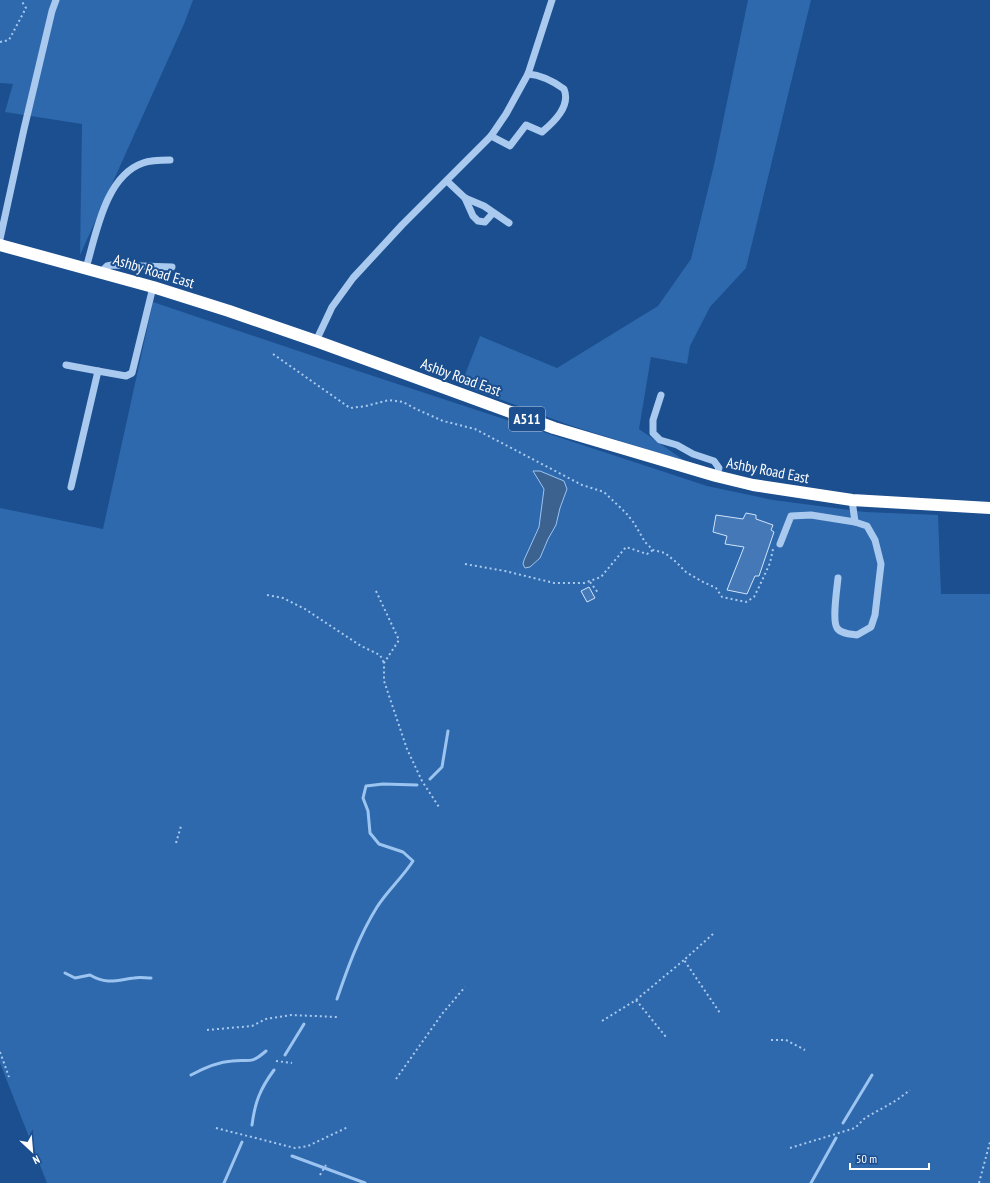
<svg xmlns="http://www.w3.org/2000/svg" width="990" height="1183" viewBox="0 0 990 1183" font-family="'PT Sans Narrow',sans-serif">
<style>
.green{fill:#2e69ad}
.water{fill:#3c6290;stroke:#9cc4f0}
.lines{fill:none;stroke-linecap:round;stroke-linejoin:round}
.stream{stroke:#9cc4f0;stroke-width:3}
.building{fill:#4478b7;stroke:#cfe3fa}
.path{stroke:#a9c9ee;stroke-width:2;stroke-dasharray:2 3;stroke-linecap:butt}
.minor{stroke:#a9c9ee;stroke-width:7}
.highway{stroke:#fff;stroke-width:12}
.labels{text-anchor:middle;dominant-baseline:central;stroke-width:4;stroke-linejoin:round;paint-order:stroke}
.shield{fill:#1b4f8f;stroke:#bbcadd;stroke-width:1}
.shield-label{font-size:14px;font-weight:bold;fill:#fff}
.street-label{font-size:15px;fill:#fff;stroke:#1b4f8f}
</style>
<rect width="100%" height="100%" fill="#1b4f8f"/>
<g class="green">
<path d="M0,0H193L184,24L80,255L82,124L5,112L13,84L0,83Z"/>
<path d="M748,0H811L746,268L710,307L690,346L687,364L651,357L639,429L685,461L572,426L461,385L480,336L557,368L658,306L691,259L714,165Z"/>
<path d="M153,302L355,370L707,486L773,500L865,512L938,515L941,594H990V1183H47L0,1063V508L103,529Z"/>
</g>
<path class="water" d="M533,471H540L564,481L567,489L560,508L556,525L548,539L540,558L530,567L525,568L523,564L524,560L539,527L544,489Z"/>
<g class="lines">
<g class="stream">
<path d="M430,779L442,767L448,731"/>
<path d="M65,973L75,978L90,975C107,985 117,980 134,978C140,977 145,978 151,978"/>
<path d="M337,999C348,967 359,936 377,907C388,890 402,878 413,861L403,852L379,844L370,833L368,811L363,798L366,786L383,784L417,785"/>
<path d="M285,1055L304,1024"/>
<path d="M191,1075C204,1068 217,1062 232,1061C250,1059 250,1065 266,1051"/>
<path d="M843,1123L872,1075"/>
<path d="M252,1125C255,1102 260,1089 274,1070"/>
<path d="M292,1156L365,1183"/>
<path d="M224,1183L242,1142"/>
<path d="M811,1183L836,1138"/>
</g>
</g>
<g class="building">
<path d="M746,513L756,515V519L773,525L771,530L774,532L759,576H755L747,594L727,590L744,547L725,544L727,536L713,532L716,515L743,519Z"/>
<path d="M589,587L595,598L587,602L581,591Z"/>
</g>
<g class="lines">
<g class="path">
<path d="M0,42L9,40L26,8L21,0"/>
<path d="M273,354L350,408L366,406L389,400L403,402L416,409L443,421L475,429L582,485L604,492L626,513L634,523L645,542L653,550L665,553L676,562L686,572L701,581L716,588L722,597L746,602L754,597L759,587L770,563L773,549"/>
<path d="M465,564L505,571L554,583H584L601,577L626,547L647,554L653,550"/>
<path d="M590,582L599,594"/>
<path d="M376,591L399,640L384,663V681L407,749L422,781L439,807"/>
<path d="M267,595L283,598L305,609L361,646L380,655L384,663"/>
<path d="M176,843L181,826"/>
<path d="M713,934L684,960L720,1013"/>
<path d="M636,1000L684,960"/>
<path d="M602,1021L636,1000L666,1037"/>
<path d="M207,1030L252,1026L266,1019L291,1015L337,1017"/>
<path d="M771,1040H786L805,1050"/>
<path d="M0,1052L9,1077"/>
<path d="M276,1061L292,1063"/>
<path d="M396,1079L442,1014L465,987"/>
<path d="M216,1128L295,1148L308,1146L348,1127"/>
<path d="M790,1148L855,1128L865,1118L897,1100L910,1090"/>
<path d="M320,1175L326,1165"/>
<path d="M979,1183L990,1142"/>
</g>
<g class="minor">
<path d="M491,136L510,146L526,125L542,132C554,122 571,106 564,89C553,81 541,75 528,74"/>
<path d="M447,181L465,198L484,206L509,223"/>
<path d="M465,198L473,216L478,221L485,222L493,213"/>
<path d="M0,239L24,129L52,11L56,0"/>
<path d="M86,268C96,235 105,176 143,163C151,160 162,160 170,160"/>
<path d="M101,272L107,266L112,265L172,267"/>
<path d="M316,341L332,307L353,278L402,225L491,136L506,114L528,74L552,0"/>
<path d="M66,365L98,371"/>
<path d="M661,395L653,420V433L660,440L677,445L693,454L714,461L719,468L716,476"/>
<path d="M71,487L98,371L126,376L132,373L153,287"/>
<path d="M780,544L791,516L811,515L855,522"/>
<path d="M838,578C837,588 832,621 837,628C841,634 851,634 857,635L871,627L875,615L881,564L875,540L867,526L855,522L852,500"/>
</g>
<path class="highway" d="M0,245L153,287L229,311L316,341L554,428L716,476L753,485L852,500L990,508"/>
</g>
<g class="labels">
<rect class="shield" x="509" y="407" width="36" height="24" rx="3"/>
<g class="shield-label">
<text x="527" y="419">A511</text>
</g>
<g class="street-label">
<text transform="translate(154 271) rotate(17)">Ashby Road East</text>
<text transform="translate(461 377) rotate(20)">Ashby Road East</text>
<text transform="translate(768 470) rotate(11)">Ashby Road East</text>
</g>
</g>
<g transform="translate(32 1151) rotate(154)" stroke="#1b4f8f" stroke-width="3" paint-order="stroke">
<path d="M0-3L7 15L0 10L-7 15Z" fill="#ffffff"/>
<text y="-6" font-size="11" font-weight="bold" text-anchor="middle" fill="#ffffff">N</text>
</g>
<path d="M850 1163v6h79v-6" fill="none" stroke="#ffffff" stroke-width="2"/>
<text x="856" y="1163" font-size="12" fill="#ffffff" stroke="#1b4f8f" stroke-width="3" paint-order="stroke">50 m</text>
</svg>
